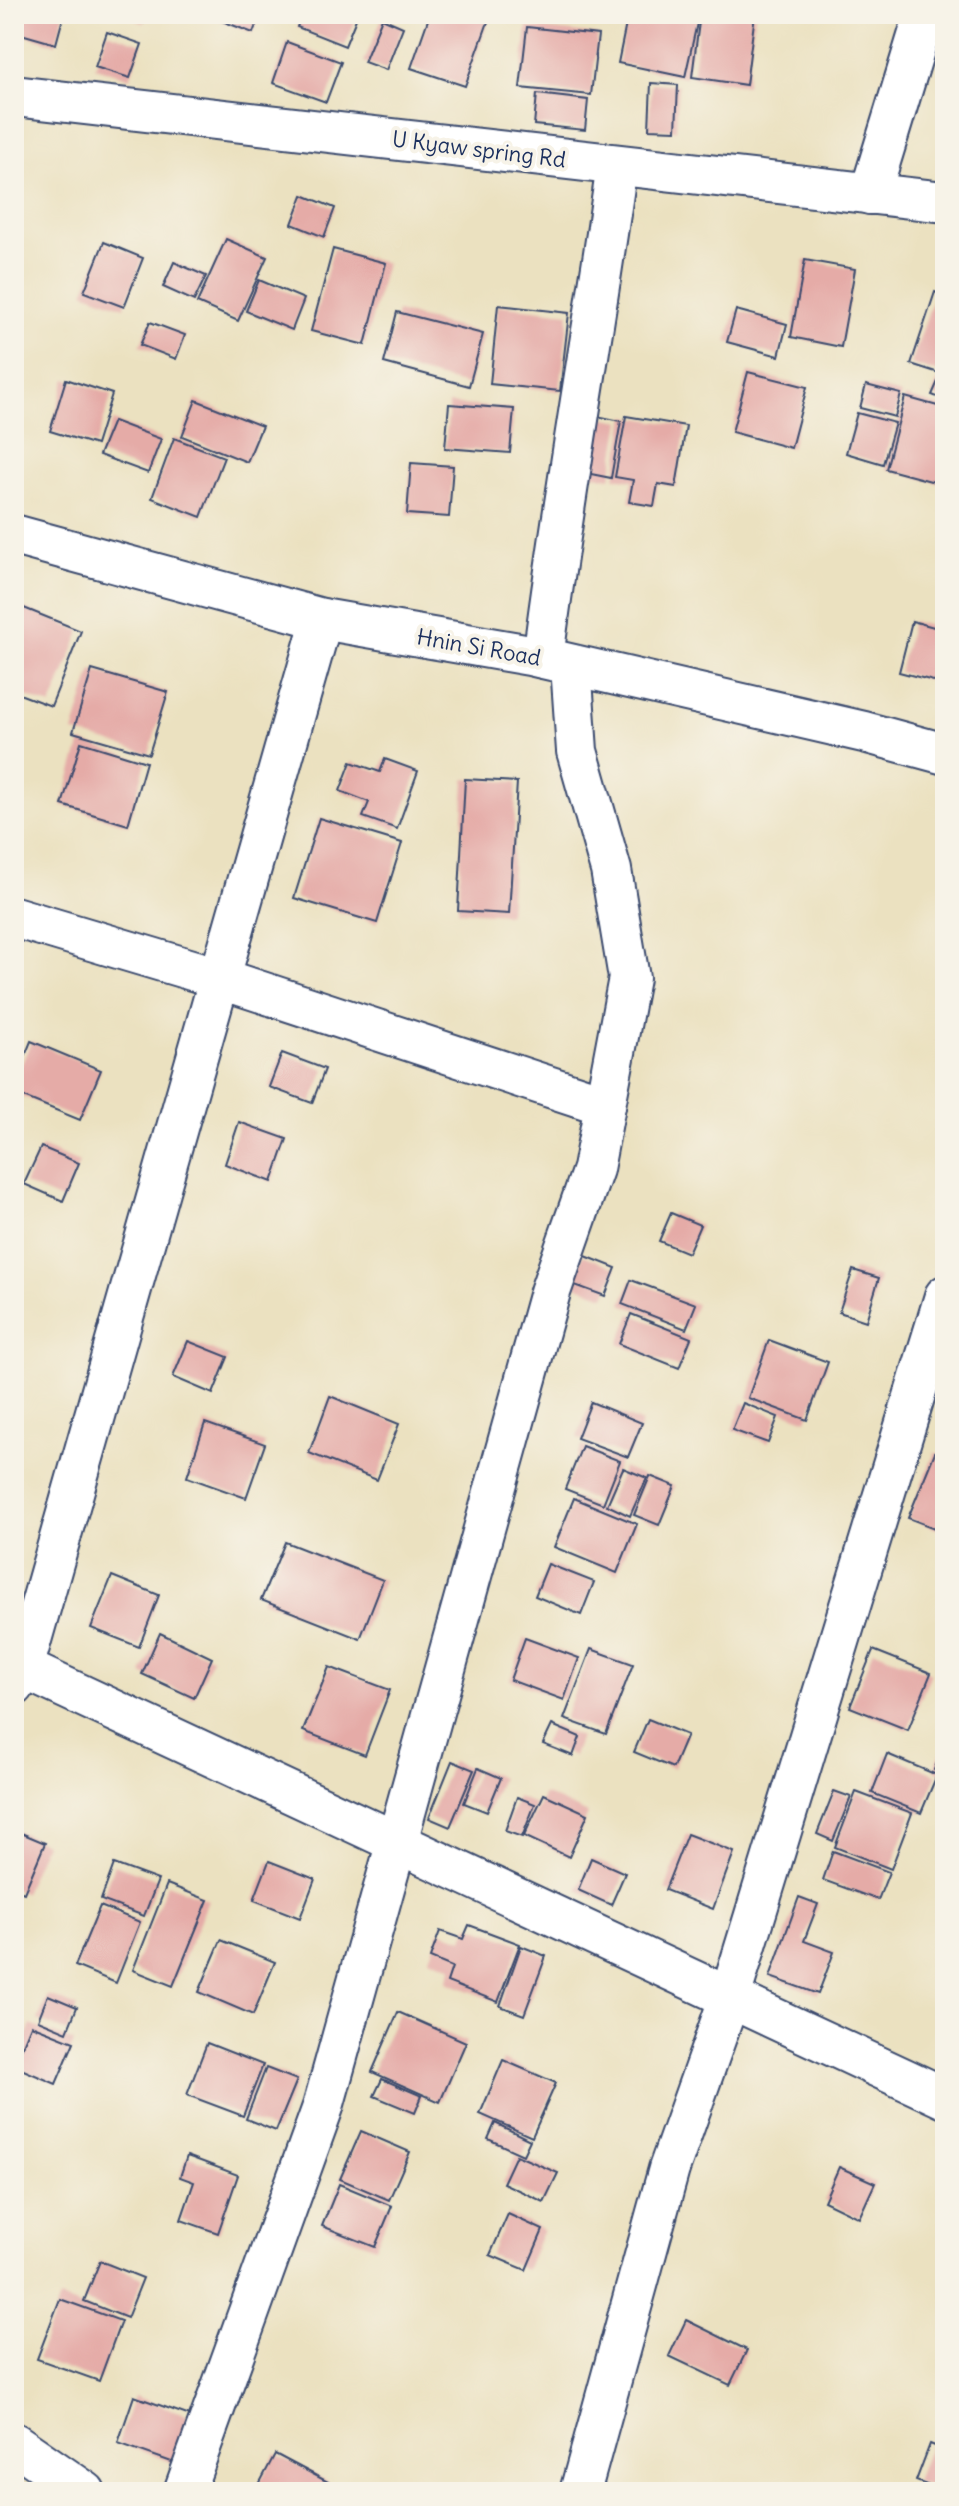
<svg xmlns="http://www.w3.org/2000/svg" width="959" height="2506" viewBox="0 0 959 2506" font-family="Delius,sans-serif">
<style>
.building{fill:#e5aba7}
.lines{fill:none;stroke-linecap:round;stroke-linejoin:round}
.street-casing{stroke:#3a4a6d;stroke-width:44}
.street{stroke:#fff;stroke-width:40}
.labels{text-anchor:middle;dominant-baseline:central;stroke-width:8;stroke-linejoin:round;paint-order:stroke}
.street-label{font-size:22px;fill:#1b2f5e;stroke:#f7f3e8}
</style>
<rect width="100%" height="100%" fill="#f7f3e8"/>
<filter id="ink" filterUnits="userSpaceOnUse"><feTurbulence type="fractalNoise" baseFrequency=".0125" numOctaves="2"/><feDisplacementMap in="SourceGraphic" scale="16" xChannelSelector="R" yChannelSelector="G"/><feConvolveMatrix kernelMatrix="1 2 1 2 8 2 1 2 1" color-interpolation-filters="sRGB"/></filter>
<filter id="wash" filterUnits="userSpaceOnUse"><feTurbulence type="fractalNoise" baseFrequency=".006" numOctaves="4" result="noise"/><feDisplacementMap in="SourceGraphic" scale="32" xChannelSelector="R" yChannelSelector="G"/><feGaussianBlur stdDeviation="1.8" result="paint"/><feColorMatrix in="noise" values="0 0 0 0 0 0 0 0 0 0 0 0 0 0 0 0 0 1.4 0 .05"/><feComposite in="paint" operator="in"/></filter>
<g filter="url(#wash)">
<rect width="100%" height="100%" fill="#ebe1c0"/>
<g id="blocks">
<g class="building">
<path d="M14,14H64L56,44L14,32Z"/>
<path d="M121,14H147L144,23Z"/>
<path d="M204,14H260L253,33Z"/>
<path d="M302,14H358L345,46L297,27Z"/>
<path d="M430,14H464L488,22L465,86L411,68Z"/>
<path d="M628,14H699L685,77L618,63Z"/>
<path d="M700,14H755L746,85L692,77Z"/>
<path d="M382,18L403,27L386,70L364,62Z"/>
<path d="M527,27L598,35L591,95L520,88Z"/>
<path d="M107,32L142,44L130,78L95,67Z"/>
<path d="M287,42L341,62L326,102L273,83Z"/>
<path d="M651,83L678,85L676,130L649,129Z"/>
<path d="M537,94L588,100L585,130L534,125Z"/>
<path d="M303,195L335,208L324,237L292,224Z"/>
<path d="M226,239L267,257L238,321L197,303Z"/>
<path d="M104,242L143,258L124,307L84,292Z"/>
<path d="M333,249L386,263L365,345L311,331Z"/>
<path d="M805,260L855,269L841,347L791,337Z"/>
<path d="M174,262L206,276L194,301L163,287Z"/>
<path d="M259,280L304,299L292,330L246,311Z"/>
<path d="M935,292L945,296V375L911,364Z"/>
<path d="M498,305L569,313L560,391L490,384Z"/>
<path d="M736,310L787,324L779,356L727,342Z"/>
<path d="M397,312L483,334L469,386L384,363Z"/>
<path d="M150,322L185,335L176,359L140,345Z"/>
<path d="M748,372L807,387L791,448L732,432Z"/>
<path d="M66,379L112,394L96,445L50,431Z"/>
<path d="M939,379L945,382V400L932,395Z"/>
<path d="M866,385L901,394L895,417L860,408Z"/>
<path d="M905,397L945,408V473L942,484L886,469Z"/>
<path d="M196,400L262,426L247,462L182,436Z"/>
<path d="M449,404L514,409L510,453L445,448Z"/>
<path d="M857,413L895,423L883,464L846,453Z"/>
<path d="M592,415L621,421L611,478L581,472Z"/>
<path d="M626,416L686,426L676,487L658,484L654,506L629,502L633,480L615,477Z"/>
<path d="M113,421L161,439L148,473L99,455Z"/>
<path d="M174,438L224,457L201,517L152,498Z"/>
<path d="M411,463L453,466L449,517L407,514Z"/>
<path d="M14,604L81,631L51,706L14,692Z"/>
<path d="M912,621L945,630V684L899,672Z"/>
<path d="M92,670L168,692L149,754L73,732Z"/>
<path d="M81,742L146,762L128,825L62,805Z"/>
<path d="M385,759L418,771L397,829L363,817L369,802L340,791L351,762L380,772Z"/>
<path d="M465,779L517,782L509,914L458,911Z"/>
<path d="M319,818L402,843L377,923L294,898Z"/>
<path d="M945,975V1005L936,1003Z"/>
<path d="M31,1041L101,1070L80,1120L14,1093V1083Z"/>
<path d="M282,1053L325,1069L312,1103L269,1087Z"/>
<path d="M239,1122L287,1139L272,1182L225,1164Z"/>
<path d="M41,1147L79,1163L63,1201L24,1184Z"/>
<path d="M671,1213L700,1225L688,1253L659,1241Z"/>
<path d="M583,1255L616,1268L605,1296L572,1284Z"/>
<path d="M853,1270L879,1278L866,1321L839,1312Z"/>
<path d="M631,1280L696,1304L686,1329L622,1304Z"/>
<path d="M631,1314L691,1338L679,1368L619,1344Z"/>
<path d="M769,1340L828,1362L807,1420L748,1398Z"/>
<path d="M188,1341L228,1357L213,1394L173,1377Z"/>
<path d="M330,1396L399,1424L377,1480L309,1453Z"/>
<path d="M591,1402L642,1423L628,1457L577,1438Z"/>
<path d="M743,1403L778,1417L768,1443L732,1430Z"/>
<path d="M205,1423L265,1444L246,1498L187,1477Z"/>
<path d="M582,1446L620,1461L603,1504L565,1489Z"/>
<path d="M935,1452L945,1456V1532L908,1518Z"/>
<path d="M623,1468L647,1478L630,1516L607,1505Z"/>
<path d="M650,1476L675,1486L659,1525L634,1515Z"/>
<path d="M574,1498L637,1524L617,1573L554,1547Z"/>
<path d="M285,1542L383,1580L360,1639L261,1600Z"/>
<path d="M548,1564L594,1582L581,1615L535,1596Z"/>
<path d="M112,1576L159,1595L139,1647L91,1628Z"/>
<path d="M160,1633L212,1658L194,1698L142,1674Z"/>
<path d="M525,1638L579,1658L564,1700L510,1680Z"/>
<path d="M591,1649L633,1664L606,1734L564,1719Z"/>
<path d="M873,1650L931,1673L908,1730L850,1707Z"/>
<path d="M329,1667L390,1690L365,1755L303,1731Z"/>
<path d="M648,1719L687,1735L673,1768L634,1752Z"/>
<path d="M552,1725L580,1737L573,1756L543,1744Z"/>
<path d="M945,1743V1774L934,1770Z"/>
<path d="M887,1754L937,1775L921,1813L872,1793Z"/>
<path d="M452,1761L474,1770L450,1827L429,1818Z"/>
<path d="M478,1768L501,1778L487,1812L464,1803Z"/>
<path d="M834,1791L851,1797L833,1841L817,1834Z"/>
<path d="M856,1792L912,1813L891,1869L835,1847Z"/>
<path d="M544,1794L588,1814L569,1857L524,1836Z"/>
<path d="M517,1797L535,1804L522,1837L505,1831Z"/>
<path d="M14,1830L45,1843L24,1893L14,1889Z"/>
<path d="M687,1834L734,1852L713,1909L665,1890Z"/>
<path d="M833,1851L889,1872L878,1900L823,1880Z"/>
<path d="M591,1858L625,1873L611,1905L578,1890Z"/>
<path d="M269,1861L315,1879L300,1918L254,1900Z"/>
<path d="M114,1864L158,1880L144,1916L101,1900Z"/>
<path d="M167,1884L208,1900L173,1986L133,1970Z"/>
<path d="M799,1897L818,1904L804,1941L834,1952L818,1994L770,1977Z"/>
<path d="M100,1906L140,1922L116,1983L75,1966Z"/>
<path d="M469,1925L520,1944L498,2002L447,1982L452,1967L430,1958L440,1931L463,1939Z"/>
<path d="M221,1940L275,1962L253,2015L199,1992Z"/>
<path d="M521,1946L546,1956L524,2015L500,2006Z"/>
<path d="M48,1995L77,2007L67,2032L38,2020Z"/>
<path d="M398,2012L466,2042L440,2102L372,2072Z"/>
<path d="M31,2025L74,2042L56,2084L14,2066Z"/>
<path d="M207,2043L263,2065L243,2116L187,2095Z"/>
<path d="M503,2060L556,2083L532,2137L480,2114Z"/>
<path d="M266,2068L297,2080L276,2131L246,2119Z"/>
<path d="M382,2079L422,2096L415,2113L374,2096Z"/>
<path d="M495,2123L530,2140L523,2155L488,2139Z"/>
<path d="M361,2131L410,2152L389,2200L340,2179Z"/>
<path d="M516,2155L558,2173L544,2202L503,2183Z"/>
<path d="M187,2156L238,2175L218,2233L181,2220L194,2182L180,2177Z"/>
<path d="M839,2167L875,2183L859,2218L824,2201Z"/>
<path d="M339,2184L392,2206L375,2247L322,2226Z"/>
<path d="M508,2214L543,2230L526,2270L490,2255Z"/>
<path d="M100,2261L143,2278L127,2318L84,2301Z"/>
<path d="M60,2299L121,2321L99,2381L37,2359Z"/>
<path d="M686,2320L747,2350L730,2385L669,2356Z"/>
<path d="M134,2396L196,2418L180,2465L118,2443Z"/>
<path d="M930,2444L945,2450V2492L916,2481Z"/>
<path d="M275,2454L328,2482L323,2492H264L257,2488Z"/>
</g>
</g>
</g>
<g filter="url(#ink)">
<use href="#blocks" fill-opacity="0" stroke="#3a4a6d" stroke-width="2"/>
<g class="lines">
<g class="street-casing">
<g id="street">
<path d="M14,96L945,202"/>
<path d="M870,194L925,14"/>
<path d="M14,535L322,619L530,655L864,732L945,754"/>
<path d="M543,658C564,493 594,330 617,165"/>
<path d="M14,917L219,978L605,1105"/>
<path d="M23,1668L945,2098"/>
<path d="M14,1686L23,1668L322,619"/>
<path d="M14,2443L85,2492"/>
<path d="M184,2492L323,2107L550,1292L593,1169L629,978L611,870L577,751L571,665"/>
<path d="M580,2492L669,2169L730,1997L945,1296"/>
</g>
</g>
<use href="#street" class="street"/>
</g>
</g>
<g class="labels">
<g class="street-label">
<text transform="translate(479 149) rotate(7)">U Kyaw spring Rd</text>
<text transform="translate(479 647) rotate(10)">Hnin Si Road</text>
</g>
</g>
<rect width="959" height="2506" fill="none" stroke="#f7f3e8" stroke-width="48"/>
</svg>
